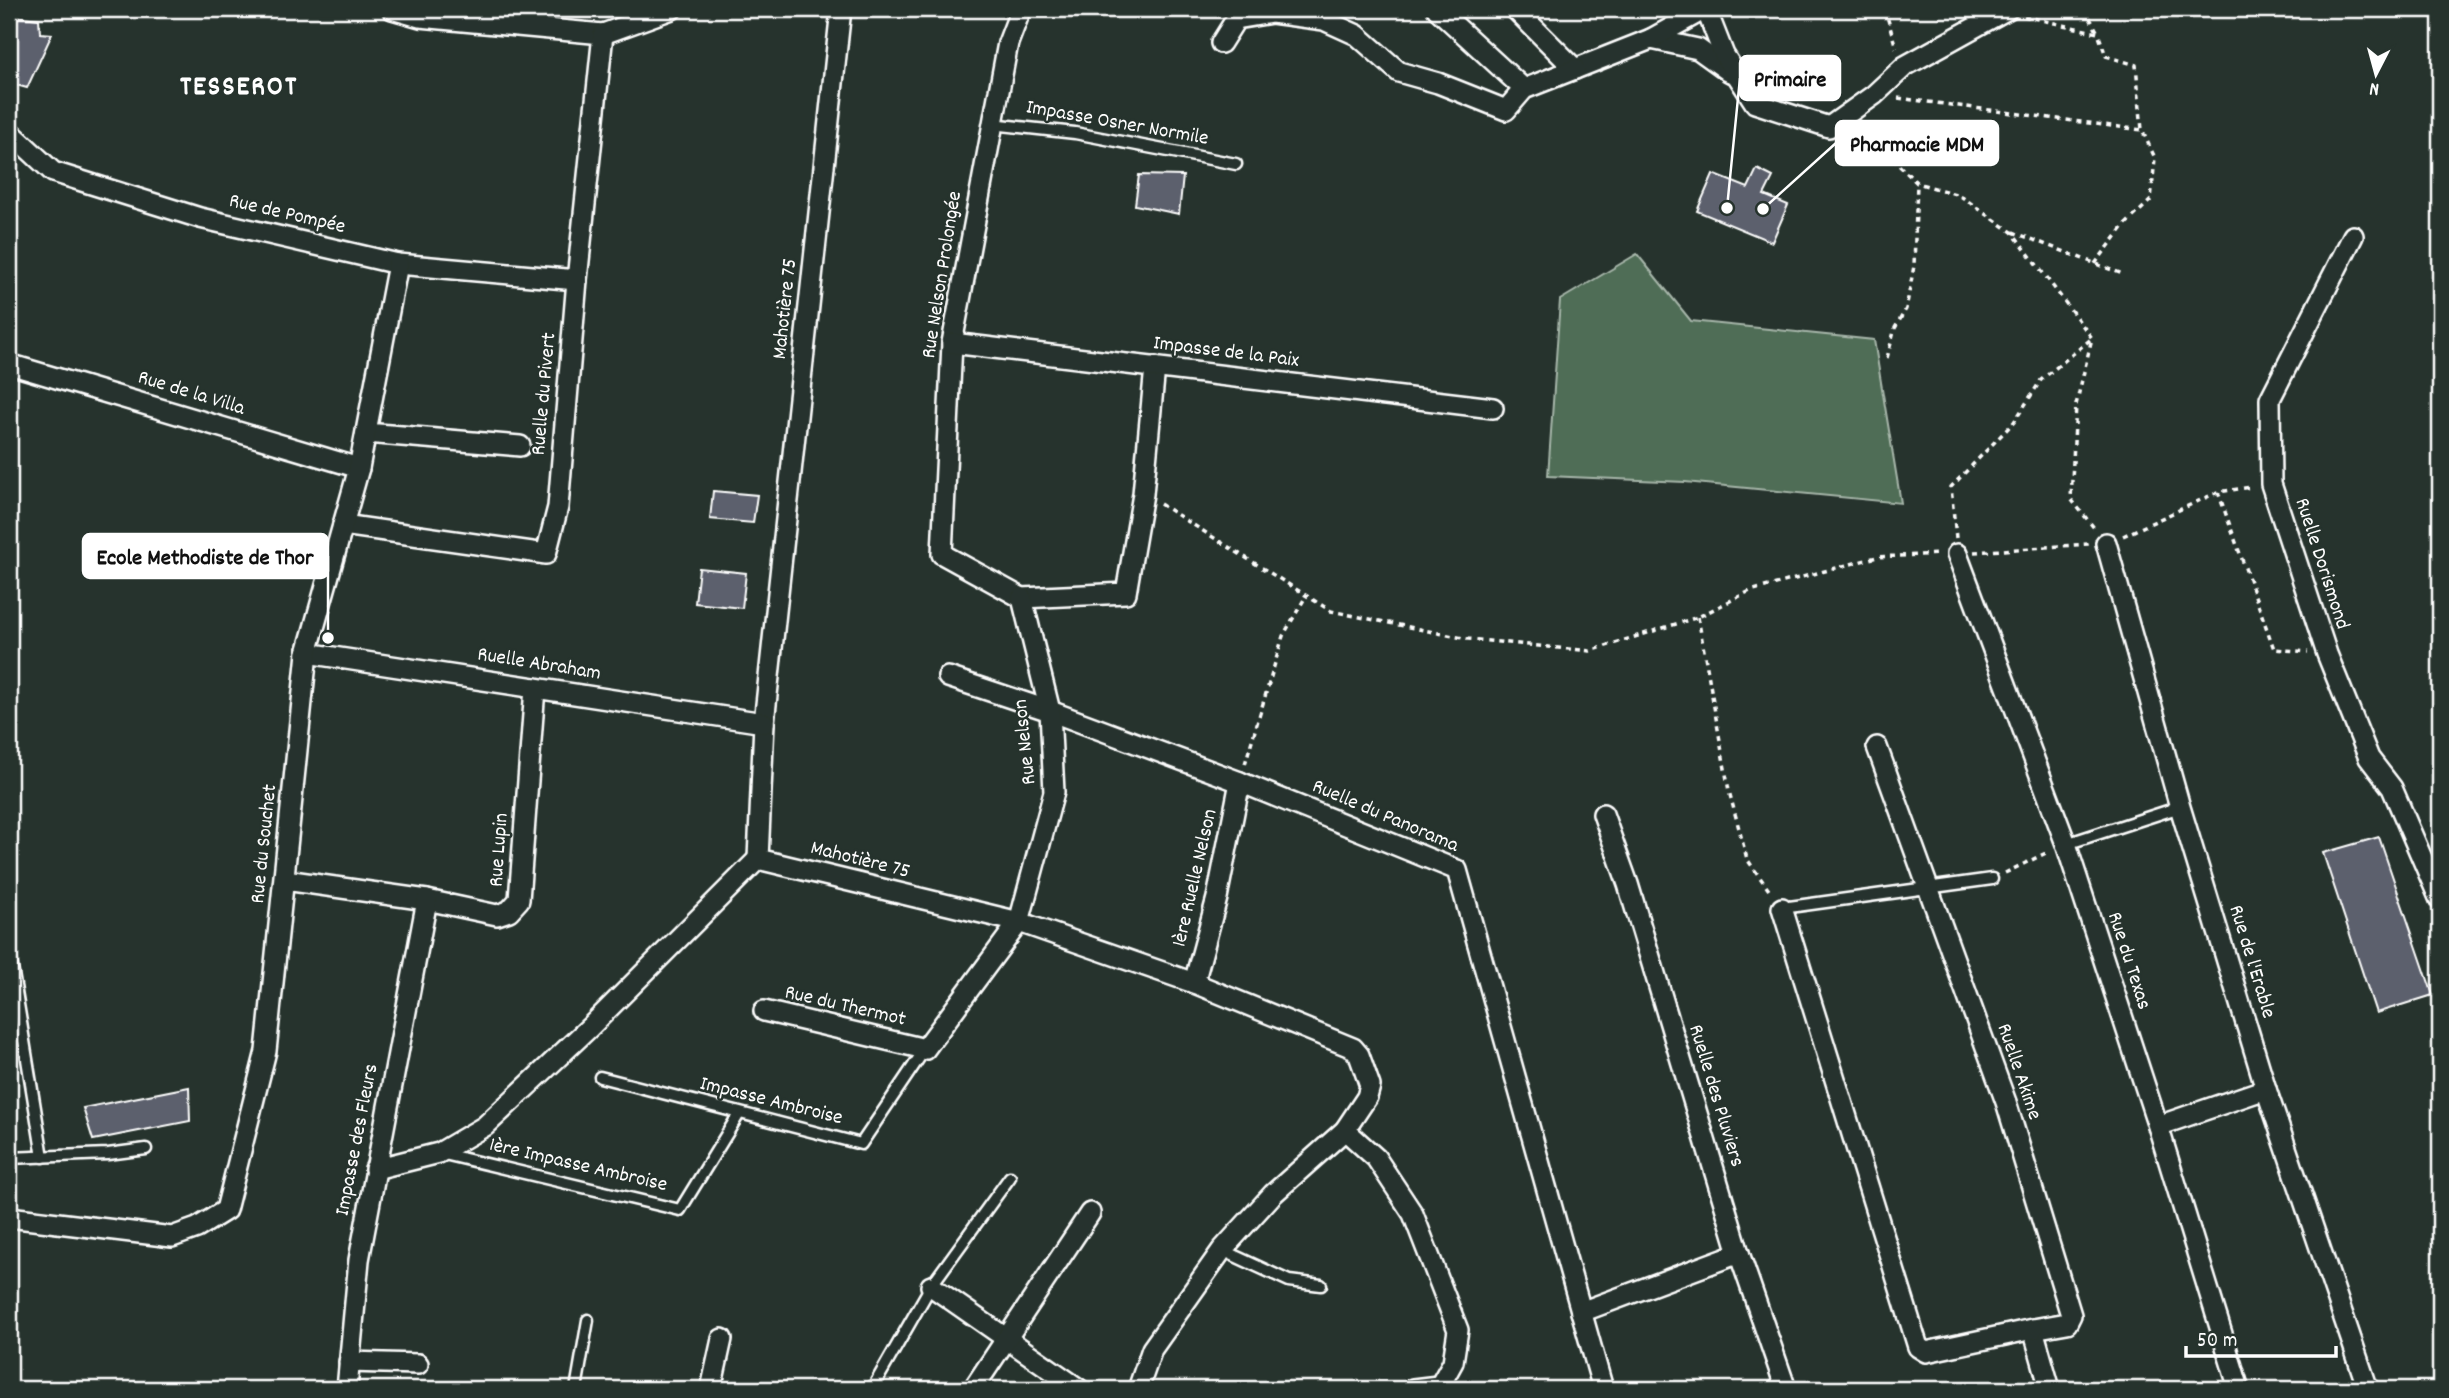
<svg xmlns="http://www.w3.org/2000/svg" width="2449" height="1398" viewBox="0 0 2449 1398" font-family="Dekko,sans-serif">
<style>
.green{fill:#4f6d56;stroke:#a7b6aa;stroke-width:2}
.building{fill:#5c606d;stroke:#fff;stroke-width:2}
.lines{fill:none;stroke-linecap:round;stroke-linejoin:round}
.lane-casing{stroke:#fff;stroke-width:15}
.street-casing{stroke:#fff;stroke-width:24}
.path{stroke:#fff;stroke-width:3.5;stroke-dasharray:5 5;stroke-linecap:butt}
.lane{stroke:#26332d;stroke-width:10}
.street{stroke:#26332d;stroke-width:19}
.labels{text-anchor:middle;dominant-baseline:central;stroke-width:5;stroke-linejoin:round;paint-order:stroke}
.street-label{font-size:21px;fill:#fff;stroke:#26332d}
.district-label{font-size:28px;font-weight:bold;letter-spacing:2px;fill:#fff;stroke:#26332d}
.leader{fill:none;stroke:#fff;stroke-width:2.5}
.callout-dot{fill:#fff;stroke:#26332d;stroke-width:2.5}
.callout{fill:#fff;stroke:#fff;stroke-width:2.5}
.callout-label{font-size:23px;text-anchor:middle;font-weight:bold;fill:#111}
</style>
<rect width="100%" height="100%" fill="#26332d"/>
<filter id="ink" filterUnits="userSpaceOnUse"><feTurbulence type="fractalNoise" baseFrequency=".0143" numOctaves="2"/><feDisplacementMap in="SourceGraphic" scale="14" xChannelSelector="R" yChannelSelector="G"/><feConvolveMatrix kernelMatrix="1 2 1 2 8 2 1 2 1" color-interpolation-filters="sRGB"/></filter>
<g filter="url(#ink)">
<path class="green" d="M1637,254L1691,321L1874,340L1901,503L1685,482L1548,476L1560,300Z"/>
<g class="building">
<path d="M13,16L39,19L40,33L52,34L27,88L9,83V25Z"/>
<path d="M1757,169L1773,177L1764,195L1788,205L1772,242L1697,211L1713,174L1748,188Z"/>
<path d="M1139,175L1183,176L1179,214L1135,205Z"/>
<path d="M713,491L757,495L753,523L710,519Z"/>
<path d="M699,568L746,573L742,608L695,603Z"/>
<path d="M2379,837L2433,995L2376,1013L2323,853Z"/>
<path d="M189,1087L190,1121L93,1140L83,1108Z"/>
</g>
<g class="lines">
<g class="lane-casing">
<g id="lane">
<path d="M992,124L1075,133L1236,164"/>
<path d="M2066,844L2180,807"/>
<path d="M1782,908L1992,879"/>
<path d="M9,949L43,1157"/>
<path d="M600,1077L861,1144L925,1049"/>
<path d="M440,1153L680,1210L739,1114"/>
<path d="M9,1158L108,1154L146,1149"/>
<path d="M1222,1250L1289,1281L1321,1285"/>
<path d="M576,1389L588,1320"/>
<path d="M872,1389L931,1286L1010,1177"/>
</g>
</g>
<g class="street-casing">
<g id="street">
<path d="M392,9L420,17L603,34L672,9"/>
<path d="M841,9L764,723L758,859L1019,922L1194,983L1353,1048L1359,1055L1370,1086L1367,1097L1345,1130L1273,1194L1222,1250L1152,1349L1138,1389"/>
<path d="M1021,9L1008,43L952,343L942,554L1022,598L1126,593L1143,494L1155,367"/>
<path d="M1437,9L1524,89"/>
<path d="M1515,9L1575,69L1651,39L1698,49L1730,72"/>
<path d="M1706,9L1724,55L1755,103L1829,127L1874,95L1905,66L2008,9"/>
<path d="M1651,39L1705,9"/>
<path d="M1221,43L1236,19L1272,13L1324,20L1357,35L1399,72L1438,83L1506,110L1524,89L1575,69"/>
<path d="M9,131L53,172L200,218L398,264L577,280"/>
<path d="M2353,236L2270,399L2271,484L2327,654L2369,758L2392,788L2440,900"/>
<path d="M952,343L1493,408"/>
<path d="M9,364L359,468"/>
<path d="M366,433L520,446"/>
<path d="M343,525L546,554L558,507L577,280L603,34"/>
<path d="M2106,543L2180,807L2266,1089L2368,1389"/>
<path d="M1957,554L2066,844L2158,1126L2239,1389"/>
<path d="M307,653L764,723"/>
<path d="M948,677L1050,711L1240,782L1457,870L1603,1389"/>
<path d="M1877,747L2006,1102L2071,1315L2067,1323L2033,1329L2050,1389"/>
<path d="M1603,814L1628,884L1739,1253L1786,1389"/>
<path d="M285,880L427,900L497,915L509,911L519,900L535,688"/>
<path d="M1782,908L1918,1347L1926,1352L2033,1329"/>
<path d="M1194,983L1217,898L1240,782"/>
<path d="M764,1011L925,1049L1019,922L1054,792L1050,711L1022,598"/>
<path d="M2158,1126L2266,1089"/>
<path d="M1345,1130L1376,1158L1413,1214L1458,1330L1453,1362L1438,1389"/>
<path d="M375,1169L439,1153L485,1126L590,1027L758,859"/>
<path d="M9,1217L172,1237L197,1228L226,1210L266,1051L307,653L359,468L398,264"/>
<path d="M931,1286L1079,1389"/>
<path d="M1581,1312L1739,1253"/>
<path d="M349,1362L418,1364"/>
<path d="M347,1389L359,1260L427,900"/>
<path d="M711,1389L722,1339"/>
<path d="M973,1389L1090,1213"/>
<path d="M1413,1389L1438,1386"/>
</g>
</g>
<g class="path">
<path d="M1885,9L1896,48"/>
<path d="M2085,9L2097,31"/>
<path d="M2024,16L2098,33L2106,56L2136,65L2142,130L2155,158L2151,200L2126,224L2094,265"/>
<path d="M1898,98L2142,130"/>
<path d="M1850,134L1875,142L1917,183L1959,195L2012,232L2092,338L2076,405L2071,499L2095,529"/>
<path d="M2013,232L2125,275"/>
<path d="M1887,358L1895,328L1906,309L1914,266L1917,183"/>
<path d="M2218,492L2274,649L2308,652"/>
<path d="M1160,504L1331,611L1468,639L1590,651L1698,617L1750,591L1877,557L1939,554"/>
<path d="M2123,536L2218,492L2252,487"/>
<path d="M1956,538L1951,487L2014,422L2041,380L2091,339"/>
<path d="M1974,552L2089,544"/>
<path d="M1698,617L1729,791L1747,859L1771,893"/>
<path d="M1245,764L1283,636L1306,596"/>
<path d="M2005,873L2048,852"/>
</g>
<use href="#lane" class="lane"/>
<use href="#street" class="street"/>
</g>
</g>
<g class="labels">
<g class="street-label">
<text transform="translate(1117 124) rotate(10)">Impasse Osner Normile</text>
<text transform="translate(287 215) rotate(13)">Rue de Pompée</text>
<text transform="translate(943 275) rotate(-81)">Rue Nelson Prolongée</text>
<text transform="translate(786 309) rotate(-84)">Mahotière 75</text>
<text transform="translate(1226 353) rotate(7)">Impasse de la Paix</text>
<text transform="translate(191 394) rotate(17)">Rue de la Villa</text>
<text transform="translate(545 394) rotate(-85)">Ruelle du Pivert</text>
<text transform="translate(2321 564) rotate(72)">Ruelle Dorismond</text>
<text transform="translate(539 665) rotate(9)">Ruelle Abraham</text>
<text transform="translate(1026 742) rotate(-96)">Rue Nelson</text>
<text transform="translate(1385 817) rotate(23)">Ruelle du Panorama</text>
<text transform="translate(265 844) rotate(-84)">Rue du Souchet</text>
<text transform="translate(500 850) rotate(-86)">Rue Lupin</text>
<text transform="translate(860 861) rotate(14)">Mahotière 75</text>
<text transform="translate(1196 878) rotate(-77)">1ère Ruelle Nelson</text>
<text transform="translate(2128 961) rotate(72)">Rue du Texas</text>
<text transform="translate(2251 962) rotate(73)">Rue de l'Erable</text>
<text transform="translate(845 1007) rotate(13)">Rue du Thermot</text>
<text transform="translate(2018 1072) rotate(71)">Ruelle Akime</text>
<text transform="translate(1715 1096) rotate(73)">Ruelle des Pluviers</text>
<text transform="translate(771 1102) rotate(14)">Impasse Ambroise</text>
<text transform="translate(358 1140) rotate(-79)">Impasse des Fleurs</text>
<text transform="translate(578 1166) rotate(13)">1ère Impasse Ambroise</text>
</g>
<g class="district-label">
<text x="239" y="89">TESSEROT</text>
</g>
</g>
<path class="leader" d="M1727 208L1740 78M1763 209L1836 143M328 638L328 556"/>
<g class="callout-dot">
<circle cx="1727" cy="208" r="7"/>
<circle cx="1763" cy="209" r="7"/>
<circle cx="328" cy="638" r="7"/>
</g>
<g class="callout">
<rect x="1740" y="56" width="100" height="44" rx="7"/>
<rect x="1836" y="121" width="162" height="44" rx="7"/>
<rect x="83" y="534" width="245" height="44" rx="7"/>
</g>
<g class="callout-label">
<text x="1790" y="86">Primaire</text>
<text x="1917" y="151">Pharmacie MDM</text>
<text x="205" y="564">Ecole Methodiste de Thor</text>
</g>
<rect width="2449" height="1398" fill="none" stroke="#26332d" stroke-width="35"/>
<rect x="18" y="18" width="2414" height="1363" fill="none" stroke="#fff" stroke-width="2.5" filter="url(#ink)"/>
<g transform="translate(2376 74) rotate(186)" stroke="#26332d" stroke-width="5" paint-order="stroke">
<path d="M0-5L12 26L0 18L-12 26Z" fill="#ffffff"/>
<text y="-10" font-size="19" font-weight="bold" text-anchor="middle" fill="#ffffff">N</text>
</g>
<path d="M2186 1346v10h150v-10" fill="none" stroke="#ffffff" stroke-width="3.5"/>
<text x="2197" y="1346" font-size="21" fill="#ffffff" stroke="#26332d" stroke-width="5" paint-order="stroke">50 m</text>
</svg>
